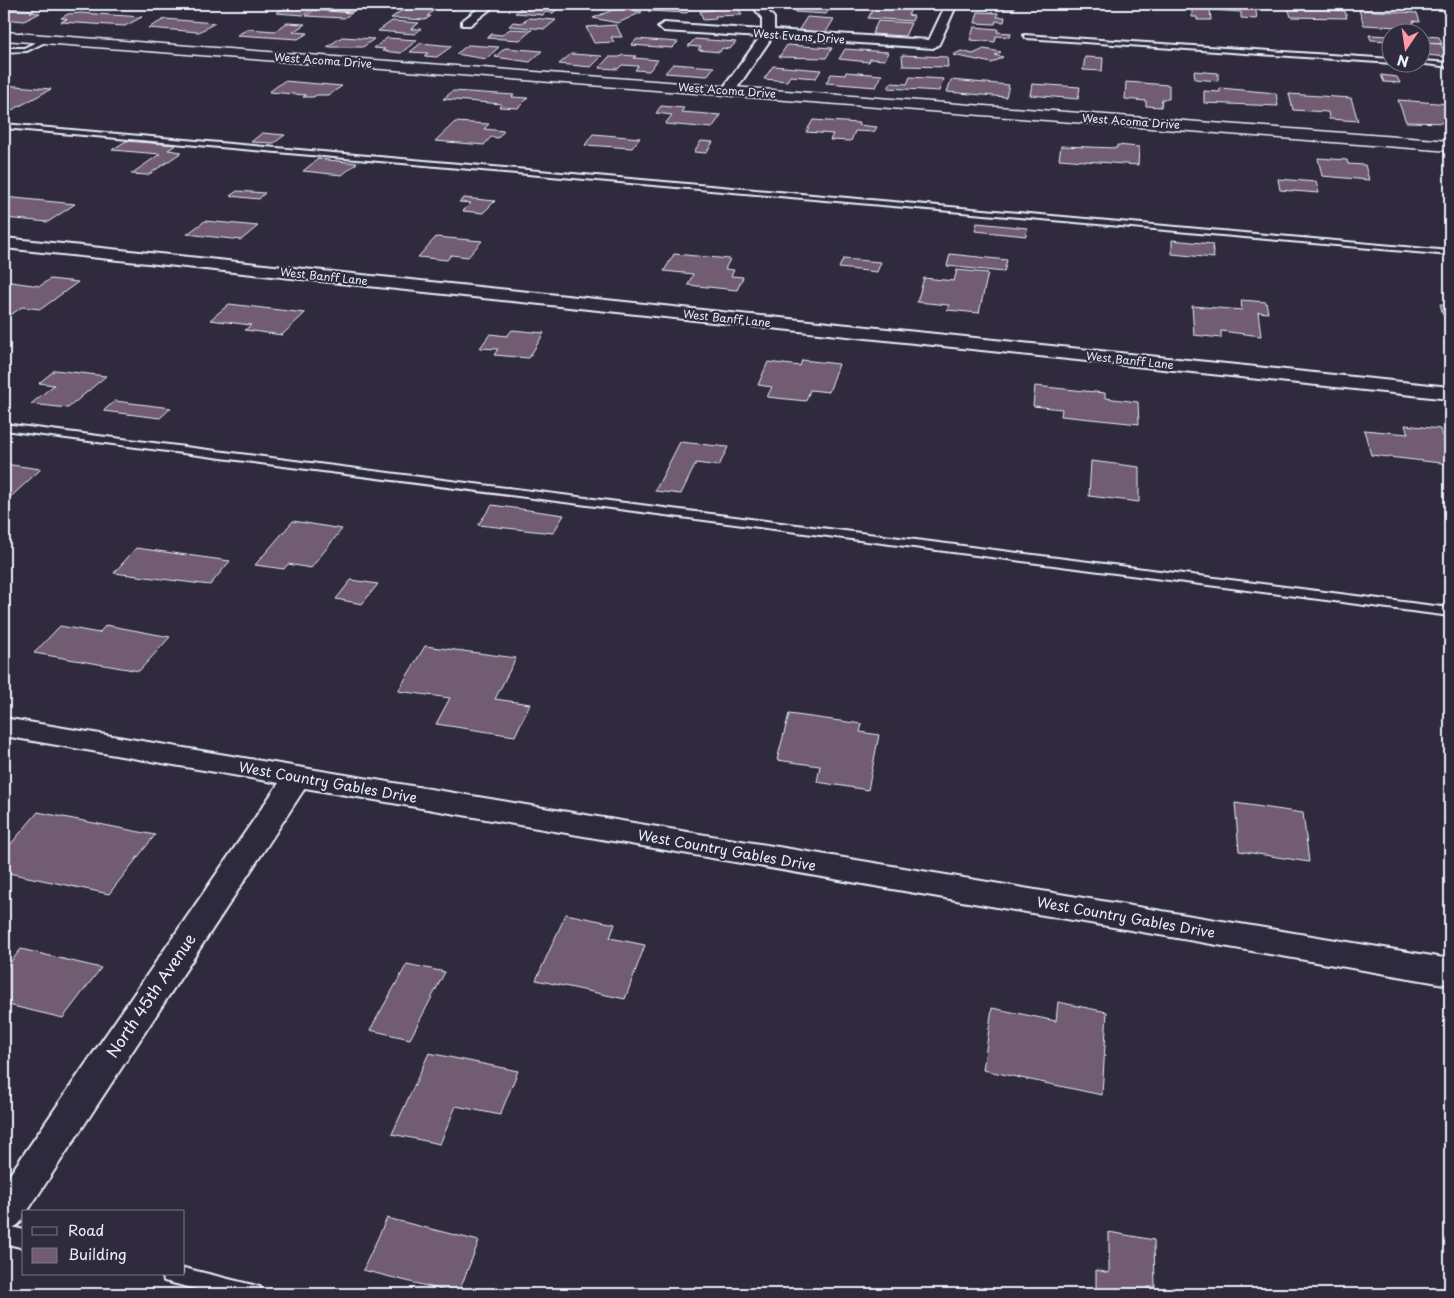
<svg xmlns="http://www.w3.org/2000/svg" width="1454" height="1298" viewBox="0 0 1454 1298" font-family="'Playpen Sans',sans-serif">
<style>
.building{fill:#715c72;stroke:#e8f1f8}
.lines{fill:none;stroke-linecap:round;stroke-linejoin:round}
.lane-casing{stroke:#e8f1f8;stroke-width:4}
.street-casing{stroke:#e8f1f8;stroke-width:4}
.secondary-casing{stroke:#e8f1f8;stroke-width:3}
.lane{fill:#2f2a3d;fill-rule:evenodd}
.street{fill:#2f2a3d;fill-rule:evenodd}
.secondary{fill:#2f2a3d;fill-rule:evenodd}
.labels{text-anchor:middle;dominant-baseline:central;stroke-width:4;stroke-linejoin:round;paint-order:stroke}
.far-street-label{font-size:11px;fill:#e8f1f8;stroke:#2f2a3d}
.street-label{font-size:14px;fill:#e8f1f8;stroke:#2f2a3d}
.near-street-label{font-size:16px;fill:#e8f1f8;stroke:#2f2a3d}
</style>
<rect width="100%" height="100%" fill="#2f2a3d"/>
<filter id="ink" filterUnits="userSpaceOnUse"><feTurbulence type="fractalNoise" baseFrequency=".02" numOctaves="2"/><feDisplacementMap in="SourceGraphic" scale="10" xChannelSelector="R" yChannelSelector="G"/><feConvolveMatrix kernelMatrix="1 2 1 2 8 2 1 2 1" color-interpolation-filters="sRGB"/></filter>
<g filter="url(#ink)">
<g class="building">
<path d="M291,4H315L312,6H319L322,4L366,5L352,12L312,9L304,15L276,13Z"/>
<path d="M418,4H461L454,9L414,7Z"/>
<path d="M522,4H532L561,6L553,13L545,12L543,15L515,13L522,7H518Z"/>
<path d="M654,4L692,7L687,13L648,11Z"/>
<path d="M801,4H833L826,14L795,12Z"/>
<path d="M978,4H1026H1016L1014,9L977,7Z"/>
<path d="M1131,4H1171L1172,8L1131,5Z"/>
<path d="M1192,4H1255L1257,19L1241,18V12L1210,10L1211,20H1197V17H1192Z"/>
<path d="M875,6L912,8L908,15L914,16L912,21L868,18Z"/>
<path d="M1297,6L1328,8L1329,10L1345,11L1347,18L1291,17L1288,7L1298,8Z"/>
<path d="M738,7L742,15L715,16L716,19L703,20L700,11L712,10L711,8Z"/>
<path d="M4,8L35,10L30,12L40,13L24,21L4,19Z"/>
<path d="M617,8L642,12L618,23L593,18Z"/>
<path d="M410,9L434,10L427,16H431L425,20L391,18L401,11Z"/>
<path d="M314,10L352,13L344,18L306,16Z"/>
<path d="M1359,10L1417,13L1420,22L1413,21L1416,28L1364,25Z"/>
<path d="M978,12L998,13L997,17H1005L1004,22L996,21L995,24L975,23Z"/>
<path d="M81,13L142,17L125,26L61,22L67,19L61,18L68,14Z"/>
<path d="M807,17L834,19L826,32L798,31Z"/>
<path d="M529,18L556,20L545,29L509,26L513,22L522,23Z"/>
<path d="M165,19L215,23L199,32L148,28Z"/>
<path d="M392,21L419,23L411,29H421L415,34L378,31Z"/>
<path d="M878,21L911,23L905,36L872,34Z"/>
<path d="M287,23L305,24L293,32L308,33L298,39L237,35L248,29L275,31Z"/>
<path d="M616,25L622,37H611L614,42L594,43L586,27Z"/>
<path d="M974,27L998,29L997,32L1011,33L1010,37L996,36L995,42L970,40Z"/>
<path d="M510,29L532,30L520,40L487,38L492,34L502,35Z"/>
<path d="M1369,35L1392,36V41L1371,40Z"/>
<path d="M1426,36L1439,37L1442,44L1429,43Z"/>
<path d="M342,37L374,39L363,47H327Z"/>
<path d="M387,38L417,40L401,53L382,51L385,49L374,48Z"/>
<path d="M637,39L678,42L672,48L631,45Z"/>
<path d="M695,39L736,42L730,49L722,48L720,52L698,50L701,47L688,46Z"/>
<path d="M421,43L452,46L437,57L424,56L428,53L410,52Z"/>
<path d="M1422,43L1441,44L1447,57L1426,55Z"/>
<path d="M468,45L499,47L486,59L456,54Z"/>
<path d="M787,45L832,48L826,58L779,57Z"/>
<path d="M505,48L542,51L530,62L495,57Z"/>
<path d="M845,49L888,52L885,60L870,59L869,62L839,59Z"/>
<path d="M984,49L1001,52L995,55L1003,57L992,63L953,55L961,51L973,54Z"/>
<path d="M571,54L602,56L591,67L559,64Z"/>
<path d="M622,55L636,56L634,58L658,60L649,71L635,70L638,66L622,65L618,69L599,68L609,57H620Z"/>
<path d="M902,55L947,57L948,67L903,66Z"/>
<path d="M1085,57L1103,58L1102,71L1083,70Z"/>
<path d="M673,64L714,67L707,76L665,73Z"/>
<path d="M773,66L821,70L816,78L790,76L787,81L764,79Z"/>
<path d="M1194,71L1218,73V81L1195,79Z"/>
<path d="M846,72L882,75L876,87L826,83L831,74L845,75Z"/>
<path d="M1381,75L1397,77L1400,83L1384,82Z"/>
<path d="M910,77L943,79L939,91L888,88L891,83L907,84Z"/>
<path d="M951,80L1009,85L1006,97L947,92Z"/>
<path d="M284,81L342,86L329,95H317L313,97H303L306,95L269,92Z"/>
<path d="M1126,82L1169,85V99H1162L1161,107L1146,106V101L1125,99Z"/>
<path d="M1032,84L1080,87L1078,99L1030,95Z"/>
<path d="M4,85L51,89L5,114Z"/>
<path d="M1220,88L1276,93L1278,106L1204,103V91L1220,92Z"/>
<path d="M453,91L514,95L512,97L528,98L518,108L499,107L502,104L443,99Z"/>
<path d="M1289,94L1351,98L1358,121L1329,119L1328,112L1293,110Z"/>
<path d="M1398,100L1450,104V123L1406,122Z"/>
<path d="M661,106L684,108L681,112L721,115L712,128L665,124L672,115L656,113Z"/>
<path d="M813,120L859,123L858,125L877,127L874,132L855,131L851,141L830,140L833,134L806,132Z"/>
<path d="M455,122L489,124L484,129L504,131L498,138L491,137L484,145L435,141Z"/>
<path d="M262,133L285,135L274,143L251,142Z"/>
<path d="M593,134L640,138L632,148L585,145Z"/>
<path d="M126,141L176,145L168,150L182,152L148,175L131,174L160,154L112,150Z"/>
<path d="M701,141L713,142L706,153L694,152Z"/>
<path d="M1117,145L1139,147L1138,165L1059,159L1061,146L1117,148Z"/>
<path d="M1318,158L1347,160L1348,164L1365,165L1369,180L1322,176Z"/>
<path d="M318,159L357,163L342,175L303,171Z"/>
<path d="M1278,179L1316,182L1319,193L1280,190Z"/>
<path d="M237,191L265,193L259,199L230,196Z"/>
<path d="M4,197L75,204L48,222L4,218Z"/>
<path d="M464,198L495,201L483,213L463,211L471,203L459,202Z"/>
<path d="M205,221L258,226L241,240L187,234Z"/>
<path d="M977,223L1027,228L1026,236L975,231Z"/>
<path d="M436,237L482,241L468,257L451,255L447,260L418,257Z"/>
<path d="M1172,240L1212,244L1214,258L1172,254Z"/>
<path d="M674,254L730,259L725,269L734,270L731,276L743,277L737,290L688,285L693,274L664,271Z"/>
<path d="M950,254L1007,260L1004,272L947,266Z"/>
<path d="M843,259L881,262L877,272L839,268Z"/>
<path d="M957,270L988,273L979,313L947,310L949,305L917,302L924,278L954,281Z"/>
<path d="M50,279L78,282L41,309L22,307L12,314L4,313V281L40,286Z"/>
<path d="M1241,300L1266,302L1268,313L1258,312L1261,336L1221,331V338L1194,335L1192,306L1242,310Z"/>
<path d="M229,304L305,313L282,335L245,330L251,325L210,320Z"/>
<path d="M1440,304L1450,305V316L1443,315Z"/>
<path d="M512,330L544,333L529,358L494,355L498,349L480,348L490,334L507,336Z"/>
<path d="M802,360L839,364L829,392L810,390L806,401L767,397L772,387L758,385L768,362L800,366Z"/>
<path d="M55,370L106,376L68,408L31,404L54,385L39,383Z"/>
<path d="M1035,386L1105,393V398L1138,402L1139,424L1061,416L1062,409L1033,406Z"/>
<path d="M115,401L171,408L160,418L103,411Z"/>
<path d="M1405,425L1440,429L1450,464L1371,455L1364,430L1408,434Z"/>
<path d="M680,442L728,447L719,466L696,463L681,494L655,491Z"/>
<path d="M1091,461L1139,467V502L1089,496Z"/>
<path d="M4,464L41,469L4,503Z"/>
<path d="M492,505L564,515L553,533L478,525Z"/>
<path d="M293,521L342,529L311,568L288,564L284,569L255,565Z"/>
<path d="M136,548L230,561L210,585L114,573Z"/>
<path d="M351,580L378,584L362,604L336,599Z"/>
<path d="M106,625L170,637L139,671L34,653L60,626L99,633Z"/>
<path d="M425,646L516,658L495,699L530,704L515,736L436,724L450,698L398,691Z"/>
<path d="M789,714L862,724L860,732L879,735L868,790L817,782L820,766L777,760Z"/>
<path d="M1235,803L1303,813L1309,862L1239,851Z"/>
<path d="M38,812L155,835L109,894L4,872V852Z"/>
<path d="M566,914L615,924L610,938L645,945L625,999L536,980Z"/>
<path d="M21,949L101,968L63,1018L4,1004V970Z"/>
<path d="M407,964L445,972L410,1039L370,1030Z"/>
<path d="M1058,1002L1107,1012L1102,1095L983,1070L992,1008L1056,1021Z"/>
<path d="M429,1053L518,1071L500,1115L456,1106L440,1144L392,1134Z"/>
<path d="M387,1218L479,1241L458,1294L363,1270Z"/>
<path d="M1109,1232L1154,1240L1155,1287H1148V1294H1096V1270L1109,1273Z"/>
</g>
<g class="lines">
<g class="lane-casing">
<g id="lane">
<path d="M1024,35L1392,59V62H1393L1392,63L1026,38Z"/>
<path d="M47,37L49,40L27,51L4,52V48H24Z"/>
<path d="M1422,61L1450,63V67L1410,62H1422Z"/>
<path d="M4,124L1450,251V255L4,128Z"/>
<path d="M4,424L1450,608V616L4,430Z"/>
<path d="M4,1225L24,1230V1248L4,1243Z"/>
<path d="M184,1268L253,1285L260,1287L263,1294H216L164,1281L162,1274H184Z"/>
</g>
</g>
<g class="street-casing">
<g id="street">
<path d="M484,4H497L470,25H462V21Z"/>
<path d="M751,4H762L774,18V30L929,40L946,4H957L939,44L933,48L772,37L733,94L728,95L721,91L760,37L664,31L658,27L664,23L762,30V18Z"/>
<path d="M1421,4H1450V8L1426,7Z"/>
<path d="M4,238L1450,387V399L4,248Z"/>
<path d="M4,718L1450,959V985L305,788L27,1212H24C24,1224 14,1228 4,1231V1183L279,783L4,736Z"/>
</g>
</g>
<g class="secondary-casing">
<path id="secondary" d="M4,32L1450,141V151L4,40Z"/>
</g>
<use href="#lane" class="lane"/>
<use href="#street" class="street"/>
<use href="#secondary" class="secondary"/>
</g>
</g>
<g class="labels">
<g class="far-street-label">
<text transform="translate(799 36) rotate(4)">West Evans Drive</text>
<text transform="translate(323 60) rotate(4)">West Acoma Drive</text>
<text transform="translate(727 90) rotate(4)">West Acoma Drive</text>
<text transform="translate(1131 121) rotate(4)">West Acoma Drive</text>
<text transform="translate(324 276) rotate(6)">West Banff Lane</text>
<text transform="translate(727 318) rotate(6)">West Banff Lane</text>
<text transform="translate(1130 360) rotate(6)">West Banff Lane</text>
</g>
<g class="street-label">
<text transform="translate(328 782) rotate(10)">West Country Gables Drive</text>
<text transform="translate(727 850) rotate(10)">West Country Gables Drive</text>
<text transform="translate(1126 917) rotate(10)">West Country Gables Drive</text>
</g>
<g class="near-street-label">
<text transform="translate(150 995) rotate(-56)">North 45th Avenue</text>
</g>
</g>
<rect width="1454" height="1298" fill="none" stroke="#2f2a3d" stroke-width="20"/>
<rect x="10" y="10" width="1434" height="1278" fill="none" stroke="#e8f1f8" stroke-width="2" filter="url(#ink)"/>
<rect x="22" y="1210" width="162" height="65" fill="#2f2a3d" stroke="#797a88"/>
<rect x="32" y="1227" width="25" height="8" fill="#2f2a3d" stroke="#797a88"/>
<text x="68" y="1236" font-size="15" fill="#e8f1f8">Road</text>
<rect x="32" y="1248" width="25" height="15" fill="#715c72" stroke="#797a88"/>
<text x="68" y="1260" font-size="15" fill="#e8f1f8">Building</text>
<g transform="translate(1406 48) rotate(193)"><circle r="24" fill="#2f2a3d" stroke="#797a88"/>
<path d="M0-4L9 19L0 12L-9 19Z" fill="#ff9aa2"/>
<text y="-8" font-size="14" font-weight="bold" text-anchor="middle" fill="#e8f1f8">N</text>
</g>
</svg>
